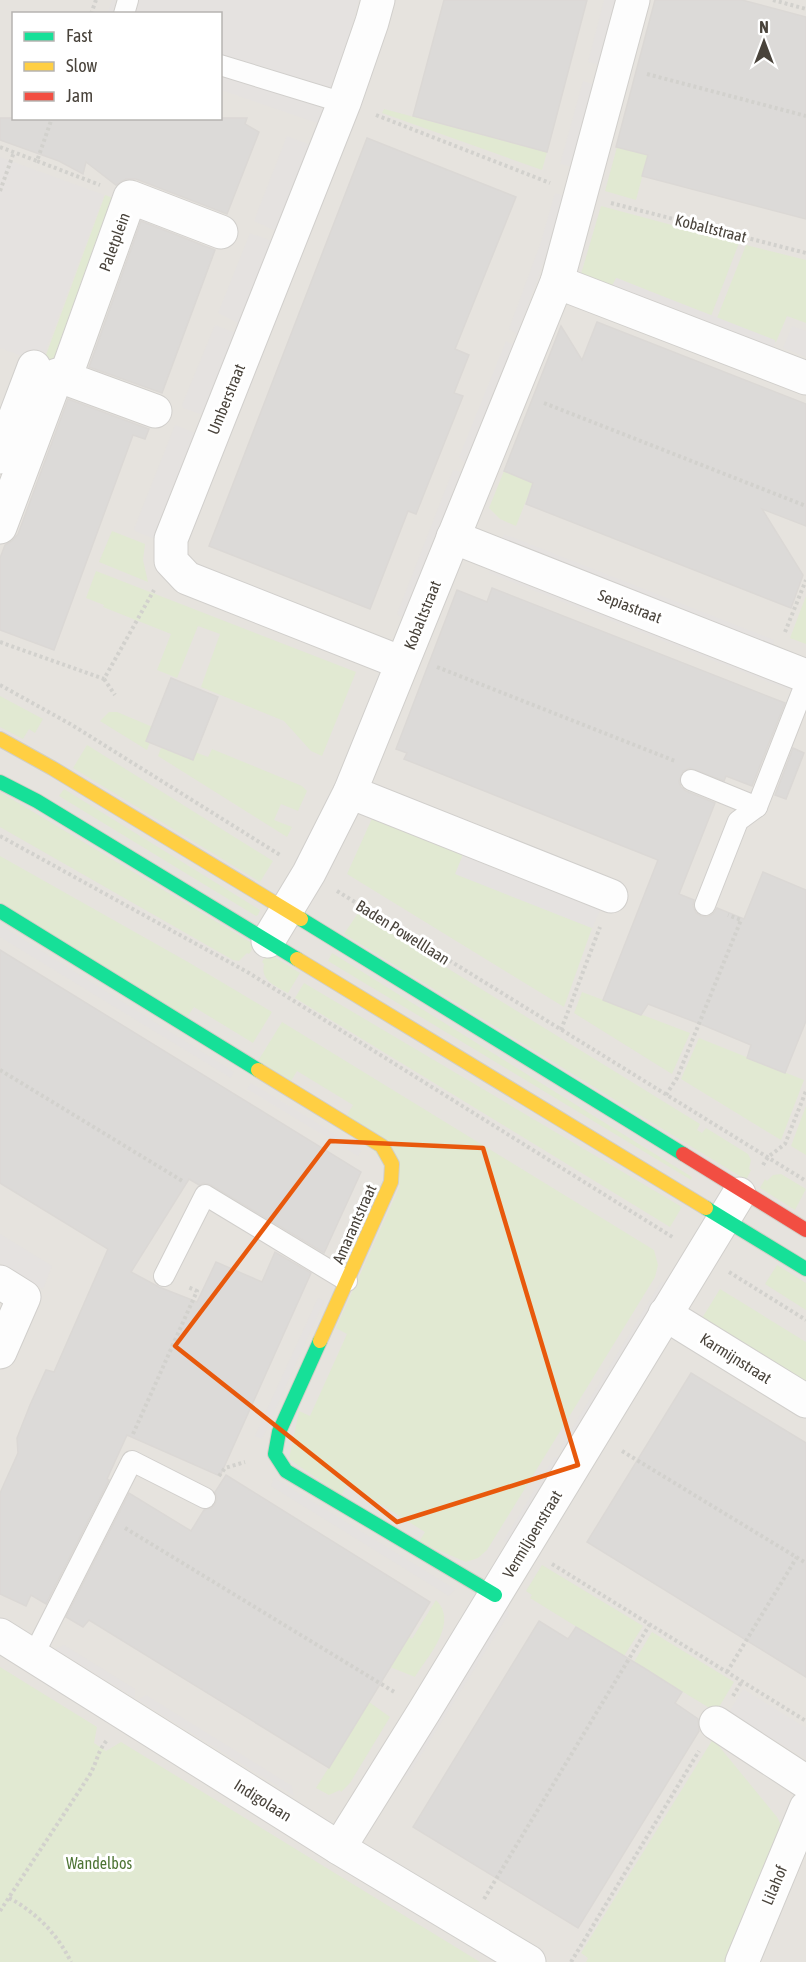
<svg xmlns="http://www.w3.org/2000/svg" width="806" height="1962" viewBox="0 0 806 1962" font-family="'Asap Condensed',sans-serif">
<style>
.residential{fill:#e6e3de;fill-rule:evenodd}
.green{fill:#e1e9d2}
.parking{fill:#e5e2e0}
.building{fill:#dcdad8;stroke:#dbd8d5;stroke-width:1.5}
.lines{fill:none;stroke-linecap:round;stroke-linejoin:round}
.lane-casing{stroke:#d1cfcc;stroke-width:22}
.street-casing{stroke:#d1cfcc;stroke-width:35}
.fast-casing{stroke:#d1cec6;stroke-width:16}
.slow-casing{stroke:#d1cec6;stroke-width:16}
.jam-casing{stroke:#d1cec6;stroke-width:16}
.path{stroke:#d2d1cd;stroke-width:4;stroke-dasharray:3 3;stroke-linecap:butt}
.lane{stroke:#fdfdfd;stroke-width:20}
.street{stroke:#fdfdfd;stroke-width:33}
.fast{stroke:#16e098;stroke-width:14}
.slow{stroke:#ffcf43;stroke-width:14}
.jam{stroke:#f24e42;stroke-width:14}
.marked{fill:none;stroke:#e8590c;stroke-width:4.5;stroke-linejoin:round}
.labels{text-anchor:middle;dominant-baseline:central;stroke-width:6;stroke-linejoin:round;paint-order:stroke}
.street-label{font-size:16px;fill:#49433b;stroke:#fff}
.park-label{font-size:16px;fill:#4d7434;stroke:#fff}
</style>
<rect width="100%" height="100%" fill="#f3f1ef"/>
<path class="residential" d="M0,0H806V1962H448L0,1686ZM14,14H220V118H14Z"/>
<g class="green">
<path d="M384,109L547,152L542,170L382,113Z"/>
<path d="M617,147L648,155L636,200L605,191Z"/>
<path d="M105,195L121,201L59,369L43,363Z"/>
<path d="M601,206L739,243L711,316L617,278L612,286L581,274Z"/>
<path d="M746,245L806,260V323L787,316L776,342L717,318Z"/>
<path d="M504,471L533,483L516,526L500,519L489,508Z"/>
<path d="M112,531L145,544L143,560L148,582L99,562Z"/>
<path d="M96,571L356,672L322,756L311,751L284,721L201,687L220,634L198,626L177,678L157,670L171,634L103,607L104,605L86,598Z"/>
<path d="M806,596V644L790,638Z"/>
<path d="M0,696L43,719L35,733L29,729L23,739L0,727Z"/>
<path d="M109,712H117L155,728L147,750L100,721Z"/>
<path d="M164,740L208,757L212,749L302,786L307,791L298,811L281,804L274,820L292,827L287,837L158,756Z"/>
<path d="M87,745L273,861L260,882L73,768Z"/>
<path d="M64,789L260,910L258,915L256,916L59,796Z"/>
<path d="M0,792L255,945L249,954L247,953L239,961L233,960L0,827Z"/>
<path d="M374,814L464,852L456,874L592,928L564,1007L347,874Z"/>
<path d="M0,856L188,962L272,1012L253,1043L194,1007L187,1017L0,902Z"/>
<path d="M358,913L700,1124L697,1130L702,1133L706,1128L748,1154L751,1160L749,1169L751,1170L746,1180L344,934Z"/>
<path d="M268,953L300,973L288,993C276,986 260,981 264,964L262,962Z"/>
<path d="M332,953L692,1177L691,1180L328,961Z"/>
<path d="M304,983L682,1207L670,1227L295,998Z"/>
<path d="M582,992L690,1033L672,1074L574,1013Z"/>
<path d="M282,1022L654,1250L658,1265L655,1277L487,1550L478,1558L466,1562L419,1542L425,1532L348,1484L341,1495L289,1459L299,1411L310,1416L347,1334L336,1328L400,1186L347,1115L353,1105L297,1071L291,1081L258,1061Z"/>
<path d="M699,1038L804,1080L781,1140L681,1079Z"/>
<path d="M806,1106V1155L791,1146Z"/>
<path d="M781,1174L806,1189L795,1210L760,1188L765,1179L767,1181L773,1175Z"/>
<path d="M777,1265L806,1283V1310L765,1284Z"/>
<path d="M720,1289L806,1342V1397L696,1328Z"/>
<path d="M542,1565L643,1626L624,1656L530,1598L532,1595L526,1591Z"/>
<path d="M436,1600C459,1623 428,1656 415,1677L390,1667L409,1637L412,1639Z"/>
<path d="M652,1632L734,1682L716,1712L634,1662Z"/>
<path d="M0,1667L97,1727L94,1743L106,1751L121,1742L480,1962H0Z"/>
<path d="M369,1702L390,1717L350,1783L341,1792L340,1790L329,1795L316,1788Z"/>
<path d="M713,1739L777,1817L783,1829L726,1962H586L588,1958L581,1953Z"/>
</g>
<g class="parking">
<path d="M112,0H359L326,126L221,90L220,14H107Z"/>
<path d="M604,0H617L600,65L588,62Z"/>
<path d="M583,81L595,85L573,167L560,164Z"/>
<path d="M287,136L308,144L311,142L276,231L254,221Z"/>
<path d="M0,157L104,195L41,363L0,348Z"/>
<path d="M555,193L565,196L550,245L517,336V334L509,329L541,242Z"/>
<path d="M250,233L272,241L240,324L218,313Z"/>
<path d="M616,278L775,340L774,348L612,286Z"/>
<path d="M215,325L236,333L203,415L183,408L182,405Z"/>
<path d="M792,326L806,331V357L783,348Z"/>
<path d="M506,341L511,344L514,343L466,464L459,457Z"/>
<path d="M175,425L195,433L155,539L135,531L134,529Z"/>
<path d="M453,470L463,472L403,618L397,614Z"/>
<path d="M504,534L774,640L773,648L501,541Z"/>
<path d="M491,566L791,684L789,690L489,573Z"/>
<path d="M464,852L602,906L592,928L455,874Z"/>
<path d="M0,925L234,1072L231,1078L0,937Z"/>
<path d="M251,1083L362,1150L358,1156L247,1089Z"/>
<path d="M0,1234L52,1266L43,1289L0,1263Z"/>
<path d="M661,1282H671L565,1455L560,1448Z"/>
<path d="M318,1298L324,1301L262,1439L255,1436Z"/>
<path d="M554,1457L563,1458L508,1547L504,1540Z"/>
<path d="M274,1478L455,1589L449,1596L271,1486Z"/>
<path d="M505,1605L509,1613L408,1776H399Z"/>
<path d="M64,1645L135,1689V1698L55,1649Z"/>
<path d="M743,1689L806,1728V1759L729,1712Z"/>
<path d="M146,1695L292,1786L294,1796L138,1700Z"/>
</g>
<g class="building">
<path d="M444,0H587L547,152L413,116Z"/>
<path d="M655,0H742L806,17V219L642,176L648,155L616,147Z"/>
<path d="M0,118H247L245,124L259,132L227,214L136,179H126L116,185L86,162L83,174L59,161L0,140Z"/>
<path d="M367,138L516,197L455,349L469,355L454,393L463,396L416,514L408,511L370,609L209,546Z"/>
<path d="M141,221L215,250L162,393L89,367Z"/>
<path d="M597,322L806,404V526L762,509L803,575L791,608L526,504L533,483L504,471L561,326L582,360Z"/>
<path d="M68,399L149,429L145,439L133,435L54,650L0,630V558L5,545L12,541L18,534Z"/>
<path d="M492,588L785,703L752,786L726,776L724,781L690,768L683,771L679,781L681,787L686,791L715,803L679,894L694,900L693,906L696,913L701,916L707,917L713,914L717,908L744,919L763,872L806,890V1021L785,1073L747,1058L751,1045L703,1025L648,1004L641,1015L603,1000L658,860L404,759L407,753L396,749L457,590L487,602Z"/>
<path d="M171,678L218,697L193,760L146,741Z"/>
<path d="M793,748L804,753L786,799L775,795Z"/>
<path d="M0,950L361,1172L324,1253L211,1185L204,1183L199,1185L189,1179L131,1272L159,1287L197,1302L216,1262L262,1282L275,1252L311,1273L220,1476L127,1435L107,1479L109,1480L46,1604L31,1595L26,1606L0,1594V1493L18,1453L17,1438L30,1405L46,1370L54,1372L108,1249L0,1183Z"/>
<path d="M691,1373L806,1443V1677L587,1542Z"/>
<path d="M226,1475L430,1602L329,1768L89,1620L83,1627L66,1617L129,1493L191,1531L204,1510L211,1508L215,1504L217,1498L215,1492Z"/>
<path d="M539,1621L568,1639L576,1627L644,1668L682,1692L675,1703L698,1719L699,1731L578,1928L413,1827Z"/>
</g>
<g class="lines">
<g class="lane-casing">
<g id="lane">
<path d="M124,14L128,0"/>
<path d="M220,65L344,103"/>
<path d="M691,780L757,807"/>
<path d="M705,905L738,821L757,807L806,682"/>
<path d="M164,1276L205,1195L347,1281"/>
<path d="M33,1656L132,1461L205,1498"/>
</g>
</g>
<g class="street-casing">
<g id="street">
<path d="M378,0L372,22L344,103L171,539V561L187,578L402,663"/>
<path d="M557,282L806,378"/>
<path d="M155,411L65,378L130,197L221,232"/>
<path d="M0,457L34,367"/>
<path d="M0,527L57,375L65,378"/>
<path d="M453,537L806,676"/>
<path d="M350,792L611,896"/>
<path d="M268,941L309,873L350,792L557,282L633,0"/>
<path d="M0,1282L24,1297L0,1352"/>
<path d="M665,1314L806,1401"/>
<path d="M0,1635L339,1848L529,1962"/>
<path d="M716,1723L806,1782"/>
<path d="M339,1848L425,1710L739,1194"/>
<path d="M742,1962L806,1808"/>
</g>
</g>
<g class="fast-casing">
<g id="fast">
<path d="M0,782L37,801L297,959"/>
<path d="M0,911L258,1070"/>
<path d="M301,919L683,1154"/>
<path d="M706,1208L806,1269"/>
<path d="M320,1341L279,1432L275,1454L286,1471L495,1595"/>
</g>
</g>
<g class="slow-casing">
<g id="slow">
<path d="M0,739L52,768L301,919"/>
<path d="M297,959L706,1208"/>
<path d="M258,1070L382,1146L392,1164L391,1182L320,1341"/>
</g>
</g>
<g class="jam-casing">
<path id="jam" d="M683,1154L806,1230"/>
</g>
<g class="path">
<path d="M773,0L806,9"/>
<path d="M91,14L96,0"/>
<path d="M647,74L806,116"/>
<path d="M376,115L550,183"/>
<path d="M0,147L37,161L52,118"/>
<path d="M37,161L100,185"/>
<path d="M0,191L14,152"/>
<path d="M611,203L806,253"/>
<path d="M544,403L806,506"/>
<path d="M785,632L806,580"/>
<path d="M0,642L104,679L154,590"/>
<path d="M437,667L675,761"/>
<path d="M104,679L115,695"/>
<path d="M0,685L72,725L280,855"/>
<path d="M0,836L249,973L674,1238"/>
<path d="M337,891L806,1181"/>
<path d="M561,1030L600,927"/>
<path d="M0,1070L184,1182"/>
<path d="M666,1095L677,1078L741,920L728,915"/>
<path d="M763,1165L768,1157L785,1144L806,1091"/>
<path d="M729,1272L806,1320"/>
<path d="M133,1434L197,1291L188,1287"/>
<path d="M622,1451L806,1563"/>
<path d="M219,1476L225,1468L245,1462"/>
<path d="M125,1528L396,1693"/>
<path d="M552,1564L806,1721"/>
<path d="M727,1672L797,1557"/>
<path d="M733,1696L742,1681"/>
<path d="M9,1898C36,1912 58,1935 71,1962"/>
<path d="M484,1899L650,1624"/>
<path d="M0,1911L89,1776C97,1763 97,1752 107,1740"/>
<path d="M571,1962L699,1751"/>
</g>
<use href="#lane" class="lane"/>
<use href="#street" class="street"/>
<use href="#fast" class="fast"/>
<use href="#slow" class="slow"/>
<use href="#jam" class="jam"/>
</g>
<path class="marked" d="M330,1141L483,1148L578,1465L397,1522L175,1346Z"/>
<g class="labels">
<g class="street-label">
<text transform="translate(711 228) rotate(14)">Kobaltstraat</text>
<text transform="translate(114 242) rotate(-70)">Paletplein</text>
<text transform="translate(226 399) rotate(-68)">Umberstraat</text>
<text transform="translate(630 606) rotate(21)">Sepiastraat</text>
<text transform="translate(422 615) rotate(-68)">Kobaltstraat</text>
<text transform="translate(403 932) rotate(32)">Baden Powelllaan</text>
<text transform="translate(354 1224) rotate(-66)">Amarantstraat</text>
<text transform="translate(736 1358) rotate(32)">Karmijnstraat</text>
<text transform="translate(532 1534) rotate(-59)">Vermiljoenstraat</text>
<text transform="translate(263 1800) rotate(32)">Indigolaan</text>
<text transform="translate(774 1885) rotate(-67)">Lilahof</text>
</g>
<g class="park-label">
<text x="99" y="1863">Wandelbos</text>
</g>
</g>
<rect x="12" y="12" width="210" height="108" fill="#ffffff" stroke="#b6b4b1" stroke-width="1.5"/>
<rect x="24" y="32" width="30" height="9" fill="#16e098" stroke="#b6b4b1" stroke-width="1.5"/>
<text x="66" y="42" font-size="18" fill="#49433b">Fast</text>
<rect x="24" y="62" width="30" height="9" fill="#ffcf43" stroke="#b6b4b1" stroke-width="1.5"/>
<text x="66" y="72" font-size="18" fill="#49433b">Slow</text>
<rect x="24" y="92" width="30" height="9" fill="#f24e42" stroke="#b6b4b1" stroke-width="1.5"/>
<text x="66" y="102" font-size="18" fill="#49433b">Jam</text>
<g transform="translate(764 42)" stroke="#ffffff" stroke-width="4.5" paint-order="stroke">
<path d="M0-4.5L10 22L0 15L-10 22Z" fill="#49433b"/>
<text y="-9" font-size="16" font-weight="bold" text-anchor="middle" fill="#49433b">N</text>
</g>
</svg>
